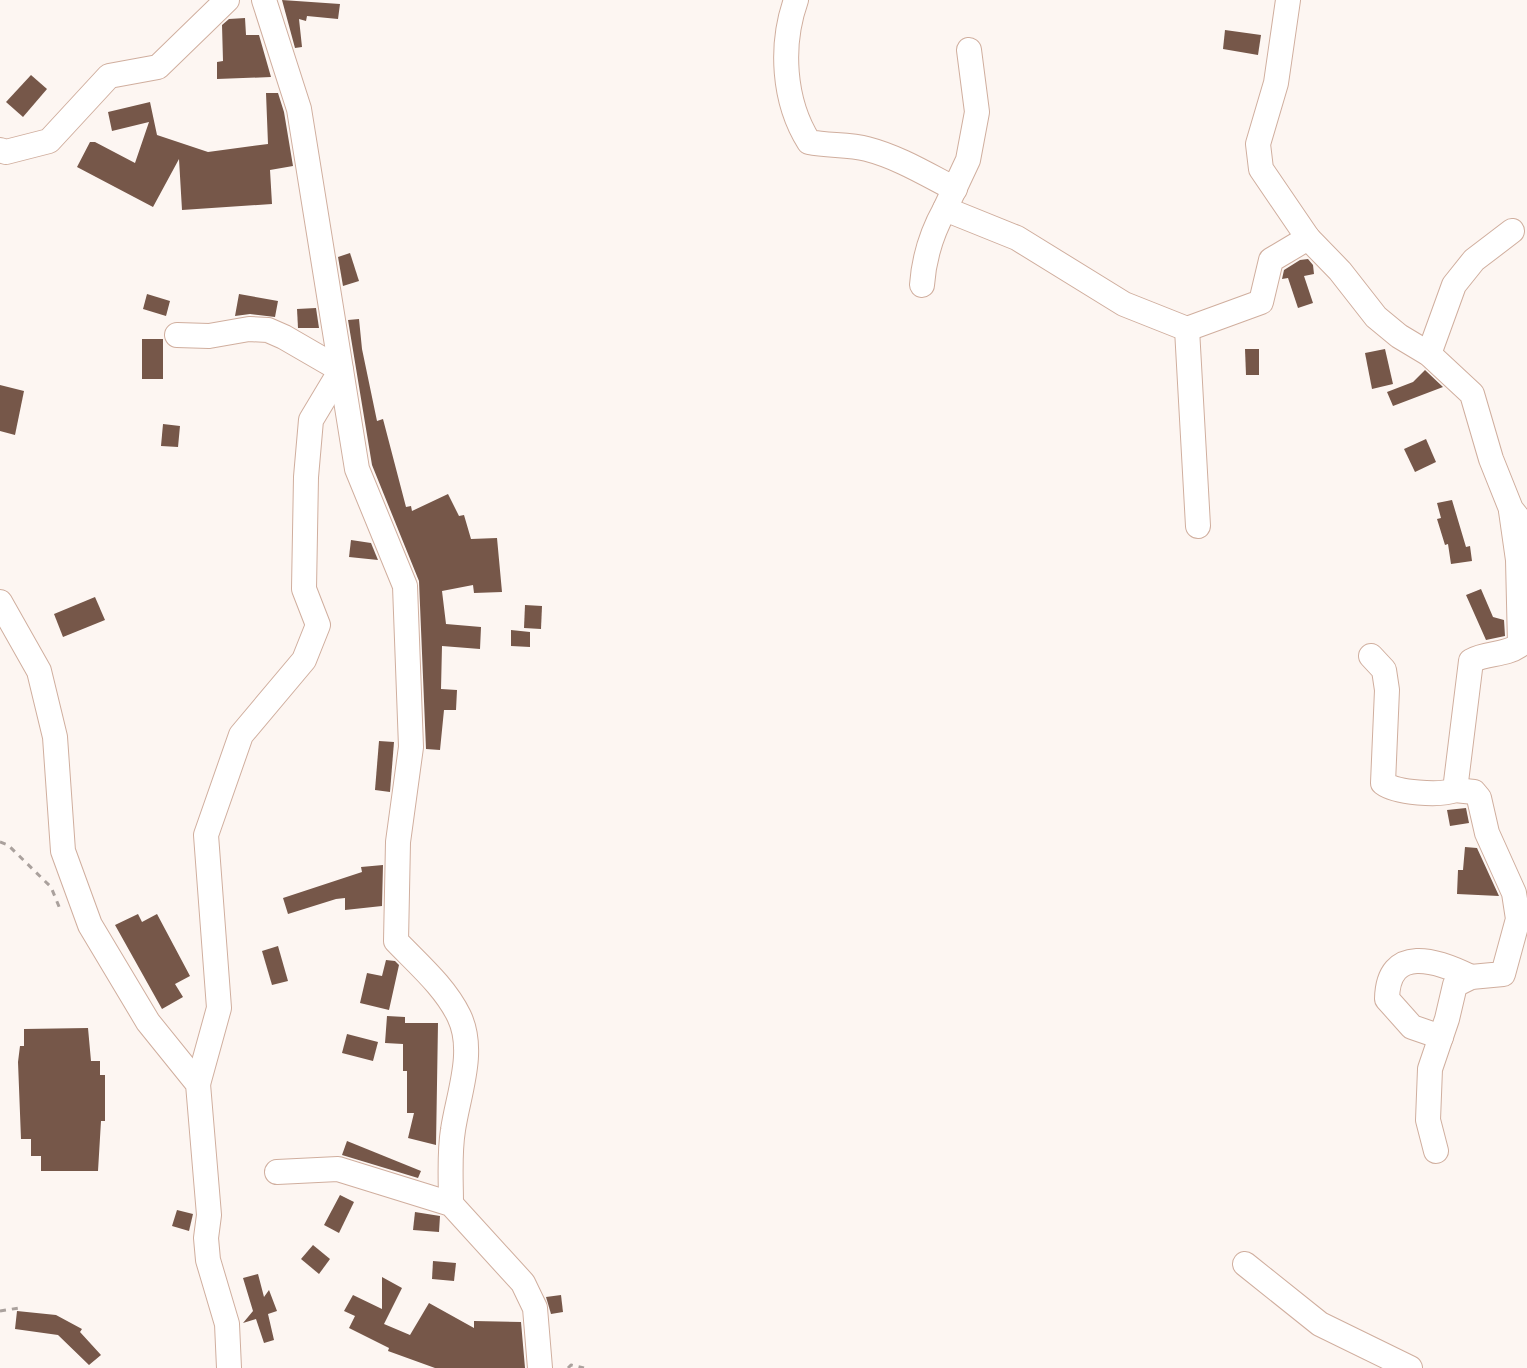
<svg xmlns="http://www.w3.org/2000/svg" width="1527" height="1368" viewBox="0 0 1527 1368" font-family="Barlow,sans-serif">
<style>
.building{fill:#765749}
.lines{fill:none;stroke-linecap:round;stroke-linejoin:round}
.minor-casing{stroke:#d0ae9e;stroke-width:26}
.path{stroke:#aaa19d;stroke-width:3;stroke-dasharray:6 6;stroke-linecap:butt}
.minor{stroke:#fff;stroke-width:24}
</style>
<rect width="100%" height="100%" fill="#fdf6f2"/>
<g class="building">
<path d="M282,0L340,4L338,19L307,16L306,21L299,19L302,47L295,48Z"/>
<path d="M245,18L246,35H259L271,77L217,79V62L223,61L222,25L229,19Z"/>
<path d="M1225,30L1261,35L1258,55L1223,49Z"/>
<path d="M31,75L47,89L23,117L6,102Z"/>
<path d="M266,93H278L284,112L293,166L270,170L272,204L182,210L179,159L153,207L77,167L90,142H95L135,163L149,122L112,131L108,112L150,102L157,135L208,152L268,144Z"/>
<path d="M350,253L359,281L343,286L338,257Z"/>
<path d="M1308,259L1313,265L1314,274L1304,276L1313,303L1298,308L1288,278L1282,279L1284,270L1300,260Z"/>
<path d="M147,294L170,301L166,316L143,309Z"/>
<path d="M239,294L278,301L275,317L250,314L235,316Z"/>
<path d="M316,308L319,328H298L297,309Z"/>
<path d="M359,319L362,349L377,421L383,419L406,507L411,506L412,511L448,494L459,516L464,515L471,539L497,538L502,592L474,593L473,585L442,591L446,624L481,627L480,649L442,646L441,689L457,690L456,710H444L440,750L426,749L419,581L372,465L348,320Z"/>
<rect x="142" y="339" width="21" height="40"/>
<path d="M1245,349H1259V375H1246Z"/>
<path d="M1385,349L1393,384L1372,389L1365,353Z"/>
<path d="M1425,370L1443,387L1393,406L1387,392L1413,382Z"/>
<path d="M0,385L24,391L15,435L0,431Z"/>
<path d="M163,424L180,426L178,447L161,446Z"/>
<path d="M1426,439L1436,462L1415,472L1404,449Z"/>
<path d="M1452,500L1466,547L1470,546L1472,561L1451,564L1448,544L1445,545L1437,519L1441,518L1437,503Z"/>
<path d="M351,540L371,543L378,560L349,557Z"/>
<path d="M1481,589L1493,617L1504,620L1505,636L1486,640L1466,595Z"/>
<path d="M95,597L105,620L63,637L54,614Z"/>
<path d="M525,605L542,606L541,629L524,628Z"/>
<path d="M511,630L530,632V647L511,646Z"/>
<path d="M379,741L394,742L390,792L375,790Z"/>
<path d="M1466,808L1469,823L1450,826L1447,810Z"/>
<path d="M1465,847L1477,848L1499,896L1457,894L1458,870H1463Z"/>
<path d="M383,865L382,906L345,910V898L336,899L288,914L283,898L362,872L361,867Z"/>
<path d="M138,914L142,922L157,914L190,976L175,984L183,997L162,1009L115,925Z"/>
<path d="M278,946L288,981L272,985L262,951Z"/>
<path d="M386,960L395,961L399,965L389,1010L360,1003L367,973L382,976Z"/>
<path d="M387,1016L405,1017V1023H438L436,1145L408,1138L414,1113H407V1071H403V1044L385,1043Z"/>
<path d="M88,1028L91,1061H100V1075H105V1121H101L98,1171H41V1156H31V1139H21L18,1062L20,1046H24V1029Z"/>
<path d="M347,1034L378,1042L373,1061L342,1053Z"/>
<path d="M347,1141L421,1171L418,1178L342,1155Z"/>
<path d="M340,1195L354,1202L339,1233L324,1225Z"/>
<path d="M177,1210L193,1214L189,1231L172,1226Z"/>
<path d="M415,1212L440,1216L439,1232L413,1230Z"/>
<path d="M313,1245L330,1259L319,1274L301,1259Z"/>
<path d="M433,1261L456,1263L454,1281L432,1279Z"/>
<path d="M258,1274L264,1297L269,1290L277,1311L268,1314L274,1340L264,1343L256,1319L243,1323L253,1311L243,1278Z"/>
<path d="M382,1277L402,1288L384,1324L410,1335L429,1303L474,1328V1321L521,1322L525,1368H435L388,1351L389,1348L349,1328L355,1316L344,1311L353,1295L382,1309Z"/>
<path d="M561,1295L563,1312L551,1314L546,1297Z"/>
<path d="M17,1311L56,1315L82,1329L80,1332L101,1355L89,1365L58,1335L15,1329Z"/>
</g>
<g class="lines">
<g class="minor-casing">
<g id="minor">
<path d="M264,0L299,109L357,469L405,586L411,747L398,842L396,941C418,964 445,987 459,1016C476,1051 458,1095 453,1130C449,1154 451,1180 451,1204"/>
<path d="M796,0C780,45 783,101 809,142C828,146 849,144 867,149C898,157 926,174 955,189"/>
<path d="M1288,0L1276,83L1258,144L1261,169L1308,238L1340,271L1376,317L1399,336L1429,354L1472,394L1491,459L1511,509L1527,529"/>
<path d="M969,50L977,112L968,160L945,209L1017,238L1124,304L1187,329L1198,526"/>
<path d="M0,150L6,152L49,141L109,76L158,67L227,0"/>
<path d="M922,285C924,257 931,234 945,209"/>
<path d="M1187,329L1261,302L1271,260L1308,238"/>
<path d="M177,335L209,336L249,329L268,330L284,337L341,370L311,420L306,477L304,589L318,625L304,660L241,735L206,835L219,1008L198,1084"/>
<path d="M1429,354L1454,285L1474,260L1512,231"/>
<path d="M0,602L39,671L55,737L63,851L90,925L148,1022L198,1084L209,1215L206,1238L208,1260L227,1324L229,1368"/>
<path d="M1371,656L1384,670L1387,690L1383,783C1396,793 1440,796 1455,790L1471,661C1487,652 1505,656 1520,645L1518,560L1511,511"/>
<path d="M1441,1037L1412,1027L1387,999C1388,944 1437,960 1471,977"/>
<path d="M1436,1151L1428,1120L1430,1069L1447,1019L1455,985L1471,977L1503,974L1518,919L1514,893L1487,833L1479,798L1474,792L1455,790"/>
<path d="M277,1172L338,1169L451,1204L523,1283L535,1308L540,1368"/>
<path d="M1245,1264L1320,1324L1410,1368"/>
</g>
</g>
<g class="path">
<path d="M0,842L8,845L51,887L60,909"/>
<path d="M0,1311L19,1308"/>
<path d="M568,1368L571,1365L584,1368"/>
</g>
<use href="#minor" class="minor"/>
</g>
</svg>
